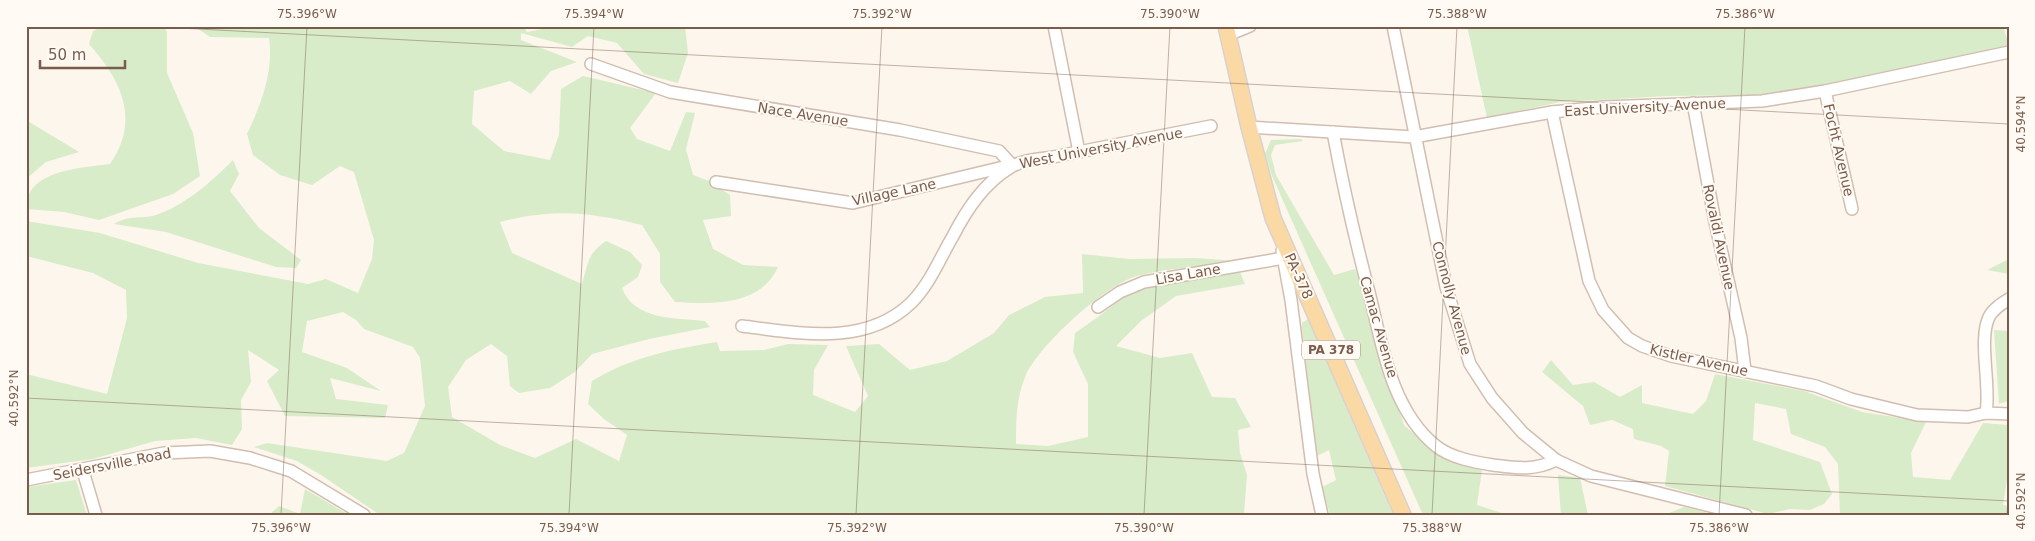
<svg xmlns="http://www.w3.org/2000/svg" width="2035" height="541" viewBox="0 0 2035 541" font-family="'DejaVu Sans',sans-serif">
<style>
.green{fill:#d8ecc9}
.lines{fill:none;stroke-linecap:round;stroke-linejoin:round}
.minor-casing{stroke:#d1beb0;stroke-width:14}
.major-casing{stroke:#dad1cd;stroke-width:18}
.minor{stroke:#fff;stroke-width:11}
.major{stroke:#fbd9a5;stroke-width:15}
.ticks{fill:none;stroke:#7a5c4d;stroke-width:1;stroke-opacity:0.45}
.labels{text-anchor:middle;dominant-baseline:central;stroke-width:4;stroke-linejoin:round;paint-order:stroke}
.shield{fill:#fffaf3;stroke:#a28b7f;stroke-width:1}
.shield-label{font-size:12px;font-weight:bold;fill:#7a5c4d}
.street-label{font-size:14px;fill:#7a5c4d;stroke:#fffaf3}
.neatline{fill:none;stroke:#7a5c4d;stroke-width:2}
.ticks-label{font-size:12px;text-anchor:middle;fill:#7a5c4d}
</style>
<rect width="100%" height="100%" fill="#fdf6ec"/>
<g class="green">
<path d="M104,26H164L167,32V73L193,133L200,176L173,194L99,220L64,212L26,209C26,170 80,168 110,164C141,120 121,80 89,44L93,31Z"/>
<path d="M194,26H523L527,32L557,26H685L688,53L678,83L644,74L617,43L588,36L572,47L521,33V40L577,62L551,71L531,94L510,81L474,91L472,124L504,151L550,160L559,135L561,89L583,76L656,93L630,128L637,139L670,151L686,112L695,113L686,149L693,175L709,181L730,195L731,216L703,220L713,249L743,265L778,267C760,307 711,304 675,302L660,282V254L642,225C589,212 554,208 500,222L512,253L582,284C588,264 587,254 606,241L630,252L642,265L638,277L622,288C634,320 675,318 705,321L710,327L649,339L592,354L575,372L550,388L519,393L510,386L507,356L491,344L466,360L448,387L452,417L500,445L535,458L576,439L619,461L627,435L604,419L588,404L592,381C631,357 673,349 717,342L720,351L764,350L788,344L828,345L814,370L813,395L855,412L868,396L846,346L879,344L910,370L947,361L994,333L1009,315L1045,297L1083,293L1082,254L1129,259L1195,258L1239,261C1207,266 1167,268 1137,276C1105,285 1038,346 1025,377C1016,399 1016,421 1016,444L1048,446L1088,437V384L1073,352L1075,333L1098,317L1125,296L1154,286L1240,272L1245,284L1176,296L1141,321L1116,346L1160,358L1192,353L1212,397L1235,398L1251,427L1238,430L1240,453L1247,475L1244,515H380L321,475L297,461L254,447L267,443L387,461L404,453L425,406L420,358L413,347L364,329L356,320L343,312L307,321L302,352L347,368L381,391L330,378L336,399L388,405L385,418L285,416L267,381L279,370L248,350L251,382L241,400L242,429L232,445L196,438L155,441L93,459L26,468V374L107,394L127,318L126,290L93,273L26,256V221L100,233L198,263L308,284L326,279L358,293L372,259L374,240L354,172L340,166L312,185L280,175L253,155L247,134C261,105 274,71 269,38L210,37Z"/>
<path d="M1467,26H2003L2009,45L1830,84L1754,95L1669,96L1560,102L1487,118Z"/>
<path d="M26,120L79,152L46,162L26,179Z"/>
<path d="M1301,139L1303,141L1275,145L1271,155L1276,175L1334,275L1355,269L1365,296L1379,351L1404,425L1440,457L1482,470L1477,505L1508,515H1423L1272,176L1265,154L1271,140Z"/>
<path d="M233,160L239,174L230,191L259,228L301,260L296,268L276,267L166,232L114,224C130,214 143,220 159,214C188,203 212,181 233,160Z"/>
<path d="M2009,259V274L1987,270Z"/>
<path d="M1308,319L1393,515H1330L1322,487L1336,480L1329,450L1317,456L1302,329V323Z"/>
<path d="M1994,330L2009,331V401L1999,404Z"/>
<path d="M1551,360L1573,385L1594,382L1620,397L1642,385V403L1693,414L1706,401L1715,374L1804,391L1862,412L1926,422L1911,453L1913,477L1950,480L1983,423L2009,425V467L2003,505L2009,506V515H1840L1838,464L1825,447L1791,434L1786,409L1755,403L1753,440L1820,462L1832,494L1824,504L1810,510L1790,509L1768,514L1665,486L1669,451L1661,446L1634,439L1633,429L1612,420L1590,425L1583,406L1542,372Z"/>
<path d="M1558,475L1580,478L1588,515H1561Z"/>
<path d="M76,480L87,515H26V487Z"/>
<path d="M305,489L349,515H269L279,506L300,514Z"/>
<path d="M1684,507L1716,515H1664Z"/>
</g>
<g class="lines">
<g class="minor-casing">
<g id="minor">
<path d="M1054,26L1079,152"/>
<path d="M1393,26L1446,287L1470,364L1492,398L1523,433L1556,460L1591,476L1746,515"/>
<path d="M1228,35L1250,26"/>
<path d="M591,64L670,92L900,130L999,151L1012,165L853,203L716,182"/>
<path d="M1825,91L1852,209"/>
<path d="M1693,103L1715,222L1741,338L1745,371"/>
<path d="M1552,112L1589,281L1603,310L1628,338L1642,346L1671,356L1816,386L1851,399L1917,415L1968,417L1986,413L2009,414"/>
<path d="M1249,127L1414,137L1552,112L1603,107L1762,101L1825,91L2009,52"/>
<path d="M1333,132C1343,186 1355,239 1369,292C1382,344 1391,410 1436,446C1451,458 1474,462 1493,465C1517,468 1534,471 1556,460"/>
<path d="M1282,251L1291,300L1313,474L1322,515"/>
<path d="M1098,307L1120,292L1144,282L1284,258"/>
<path d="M742,326C799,333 865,347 911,303C930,284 940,258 953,236C967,209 984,183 1011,167C1023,159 1044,159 1058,156C1109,146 1160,136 1211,126"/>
<path d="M1986,413C1991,386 1978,340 1989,317C1993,309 2001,304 2009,299"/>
<path d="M83,471L96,515"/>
<path d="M26,480L164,453L210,451L250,458L291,471L364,515"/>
</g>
</g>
<g class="major-casing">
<path id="major" d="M1226,26L1249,127L1273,218L1403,515"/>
</g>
<use href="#minor" class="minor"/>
<use href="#major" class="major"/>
</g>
<path class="ticks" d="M141,26L2009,124M26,398L2009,501M281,515L307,26M569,515L594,26M856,515L882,26M1144,515L1170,26M1432,515L1457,26M1719,515L1745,26M2007,515L2009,481"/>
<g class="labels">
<rect class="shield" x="1302" y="340.5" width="58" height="19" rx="4"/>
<g class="shield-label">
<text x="1331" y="350">PA 378</text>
</g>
<g class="street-label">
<text transform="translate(1645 107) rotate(-3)">East University Avenue</text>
<text transform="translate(803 114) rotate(9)">Nace Avenue</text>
<text transform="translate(1101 148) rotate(-11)">West University Avenue</text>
<text transform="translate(1839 150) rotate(77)">Focht Avenue</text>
<text transform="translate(894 192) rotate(-12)">Village Lane</text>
<text transform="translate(1719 237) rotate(78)">Rovaldi Avenue</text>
<text transform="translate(1188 274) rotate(-10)">Lisa Lane</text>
<text transform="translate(1299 276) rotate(66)">PA-378</text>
<text transform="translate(1452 298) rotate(75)">Connolly Avenue</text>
<text transform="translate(1379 327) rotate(74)">Camac Avenue</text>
<text transform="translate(1699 360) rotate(13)">Kistler Avenue</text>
<text transform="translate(112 464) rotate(-11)">Seidersville Road</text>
</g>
</g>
<rect width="2035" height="541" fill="none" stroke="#fffaf3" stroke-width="55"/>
<path d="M40 60v8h85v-8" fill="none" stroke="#7a5c4d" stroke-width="2.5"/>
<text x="48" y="60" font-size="15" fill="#7a5c4d" stroke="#fffaf3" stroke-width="4" paint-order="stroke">50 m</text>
<rect x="28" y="28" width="1980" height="486" class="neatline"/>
<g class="ticks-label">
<text x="307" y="18">75.396°W</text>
<text x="594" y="18">75.394°W</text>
<text x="882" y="18">75.392°W</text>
<text x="1170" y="18">75.390°W</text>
<text x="1457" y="18">75.388°W</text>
<text x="1745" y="18">75.386°W</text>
<text transform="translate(2021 124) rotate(-90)" y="4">40.594°N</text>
<text transform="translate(14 398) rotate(-90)" y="4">40.592°N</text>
<text transform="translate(2021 501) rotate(-90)" y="4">40.592°N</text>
<text x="281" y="532">75.396°W</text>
<text x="569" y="532">75.394°W</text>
<text x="857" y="532">75.392°W</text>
<text x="1144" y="532">75.390°W</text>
<text x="1432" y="532">75.388°W</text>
<text x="1719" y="532">75.386°W</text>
</g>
</svg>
